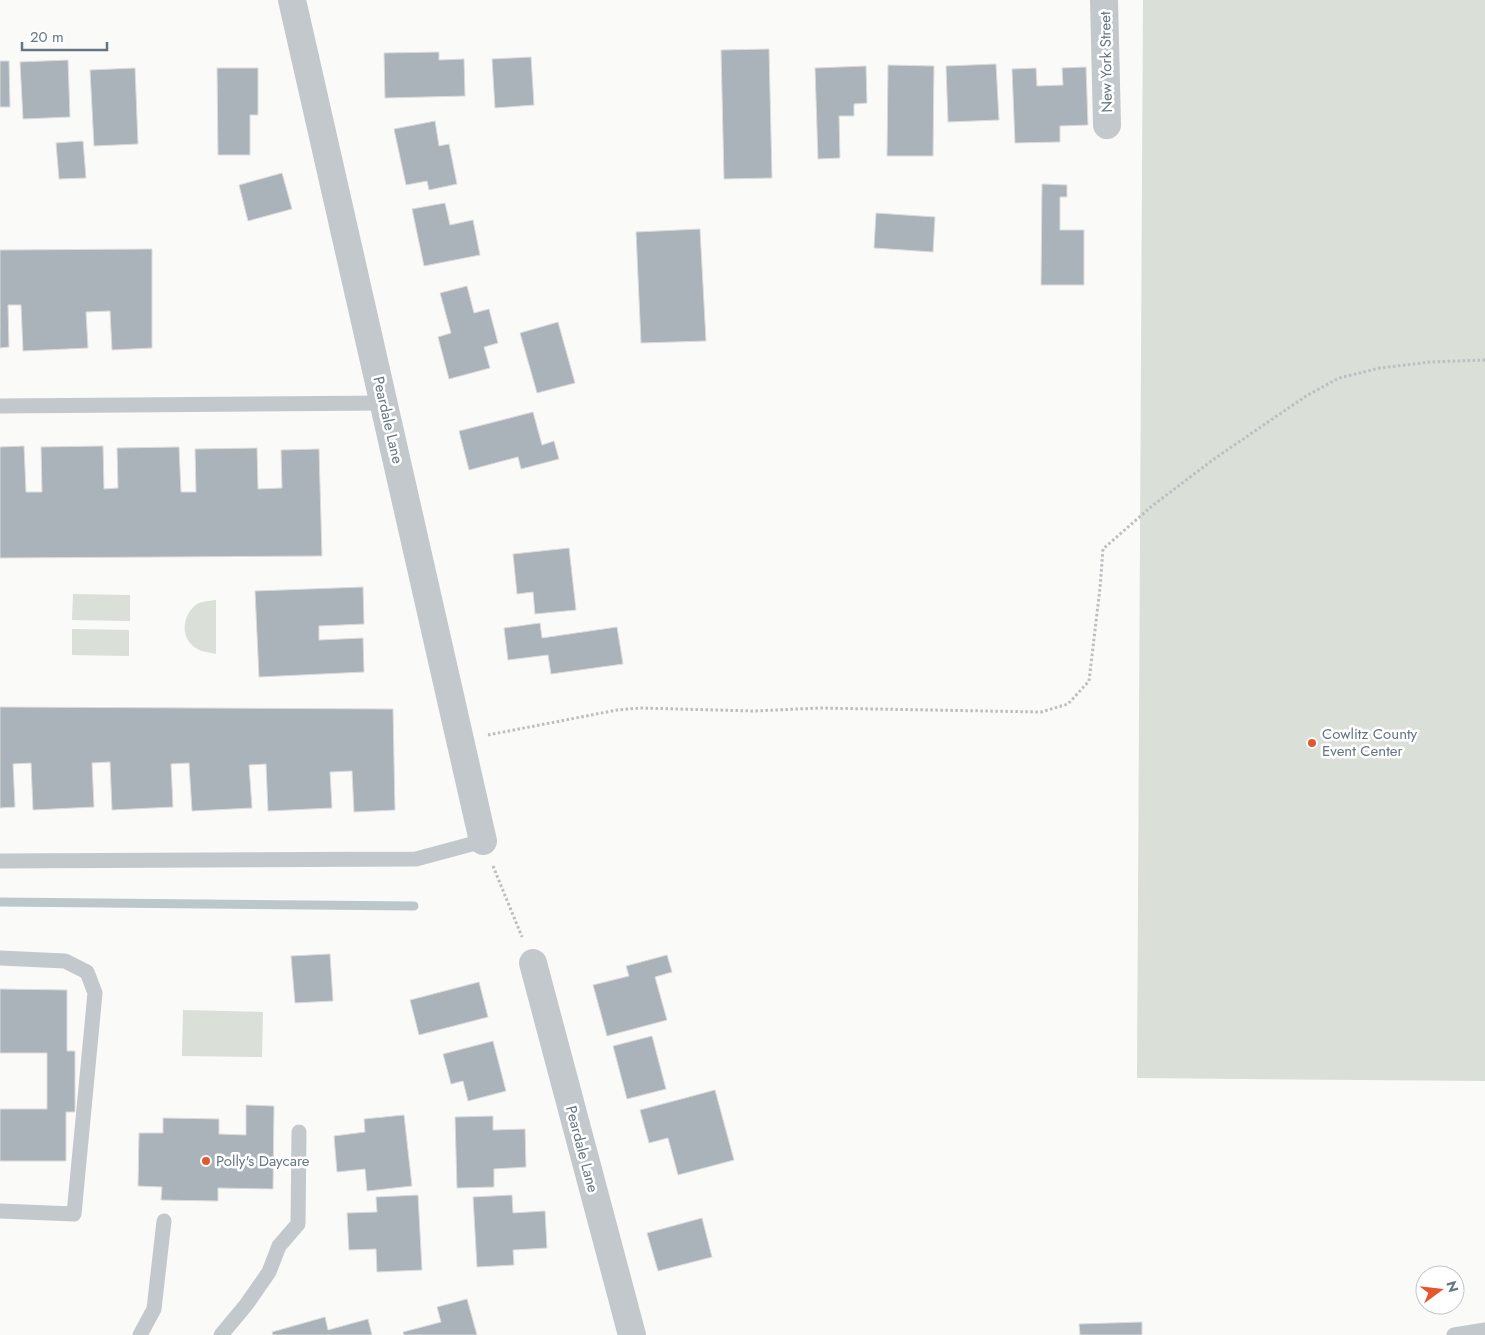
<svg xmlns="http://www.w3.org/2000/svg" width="1485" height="1335" viewBox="0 0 1485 1335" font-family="Jost,sans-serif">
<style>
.green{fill:#dadfd7}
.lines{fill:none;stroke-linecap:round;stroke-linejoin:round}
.stream{stroke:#bbc7cb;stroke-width:9}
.building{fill:#aab3b9;stroke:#dcdcda}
.path{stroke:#bbbfc2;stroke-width:3;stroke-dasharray:2.5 2.5;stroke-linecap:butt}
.lane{stroke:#c3c8cc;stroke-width:15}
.street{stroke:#c3c8cc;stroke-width:28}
.poi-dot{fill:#e4572e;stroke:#fff;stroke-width:2}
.labels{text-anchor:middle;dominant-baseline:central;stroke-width:5;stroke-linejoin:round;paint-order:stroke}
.street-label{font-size:15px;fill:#657683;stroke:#fff}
.poi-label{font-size:15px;fill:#657683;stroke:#fff;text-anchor:start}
</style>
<rect width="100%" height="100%" fill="#fafaf8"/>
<g class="green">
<path d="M1143,0H1485V1081L1137,1078Z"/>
<path d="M73,594L130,595V621L72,620Z"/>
<path d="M216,600V654C208,652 200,652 193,646C180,635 183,614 197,604C202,601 210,601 216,600Z"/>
<path d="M72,629L129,630V656L72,655Z"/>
<path d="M183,1010L263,1012L262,1057L182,1056Z"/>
</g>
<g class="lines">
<path class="stream" d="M0,902L414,906"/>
</g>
<g class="building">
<path d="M769,49L772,178L724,179L721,50Z"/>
<path d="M439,52V60L464,59L465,96L385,98L384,53Z"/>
<path d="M531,57L534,105L495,108L492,59Z"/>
<path d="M68,60L70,117L23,119L20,62Z"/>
<path d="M0,61H9L10,107H0Z"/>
<path d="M996,64L999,120L948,122L946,66Z"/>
<path d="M888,65L934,66L933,156H887Z"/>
<path d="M866,66L867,103L854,104V116H839L840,158L818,159L815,68Z"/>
<path d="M1086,67L1088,125L1060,126V142L1015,143L1012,69L1036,68L1037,86L1063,85L1062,68Z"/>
<path d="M135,68L138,144L94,146L90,70Z"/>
<path d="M217,68H258V115H250V155H218Z"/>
<path d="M435,121L439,146L449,144L457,184L429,190L427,181L406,185L394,129Z"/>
<path d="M83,141L86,178L59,179L56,143Z"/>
<path d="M282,173L292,209L248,221L239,185Z"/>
<path d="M1042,184L1067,185V197H1060V230H1084V285H1041Z"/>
<path d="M445,203L450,225L473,220L480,255L424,266L412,209Z"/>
<path d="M876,213L935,217L933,252L874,248Z"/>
<path d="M700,229L706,341L641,343L636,232Z"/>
<path d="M152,249V348L112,350L110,311L86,312L88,348L23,351L21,305H8L9,347L0,348V250Z"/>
<path d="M467,286L474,313L489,309L498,343L484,347L490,368L449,379L438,337L451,333L440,293Z"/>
<path d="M558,322L575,383L537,393L520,333Z"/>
<path d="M533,412L542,445L554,441L559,459L521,469L518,457L469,470L459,431Z"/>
<path d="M24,446L26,492H42L41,447L103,446L104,489L118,488L117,448L179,447L181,492H196L195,449L257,448L258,489L282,488L281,450L319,449L322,556L0,558V447Z"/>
<path d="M569,548L576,610L535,614L533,592L517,594L513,554Z"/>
<path d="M363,587L364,624L319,626V640L363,638L364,672L259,677L255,591Z"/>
<path d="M540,623L542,638L617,627L623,664L551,674L548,655L508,660L504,628Z"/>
<path d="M0,707L393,709L395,810L354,812L352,771L330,772L332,808L268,811L266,764L249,765L252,808L192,811L189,763L171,764L173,807L112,810L110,762L92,763L94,807L33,810L31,763L13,764L15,807L0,808Z"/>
<path d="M330,954L333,1001L295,1003L291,956Z"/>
<path d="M667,955L672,972L655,977L667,1020L607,1036L593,985L629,976L626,966Z"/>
<path d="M479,982L488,1017L419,1035L410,1000Z"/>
<path d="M0,989L67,990V1051H75V1112H66V1161H0V1109H47V1053H0Z"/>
<path d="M652,1036L666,1089L627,1099L613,1046Z"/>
<path d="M493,1041L506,1091L468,1101L463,1081L451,1084L443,1054Z"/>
<path d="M715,1090L734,1160L678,1175L668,1138L649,1143L640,1110Z"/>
<path d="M246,1105L274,1106L273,1189L218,1188V1201L161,1200L162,1187L138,1186L139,1133H163V1118L219,1119V1134L246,1135Z"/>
<path d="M404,1115L412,1186L367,1191L365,1169L337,1172L334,1136L365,1132L364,1119Z"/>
<path d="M493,1116V1130L525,1129L526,1167L494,1169V1187L457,1188L455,1117Z"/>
<path d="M418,1195L422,1270L377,1272L376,1249L349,1250L347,1213L377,1212L376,1197Z"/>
<path d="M512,1195L513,1213L545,1211L547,1248L513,1250L514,1265L477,1267L473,1197Z"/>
<path d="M702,1218L712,1257L658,1271L647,1233Z"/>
<path d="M467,1299L477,1335H404L403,1332L441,1322L437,1307Z"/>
<path d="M325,1317L328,1330L368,1319L372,1335H273L272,1332Z"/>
<path d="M1142,1322V1335H1080L1079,1324Z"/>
</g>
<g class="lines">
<g class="path">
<path d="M488,735L617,710L640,708L754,711L819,708L1041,712L1068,704L1089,681L1100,588L1103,549L1152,506L1214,459L1306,396L1339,378L1380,368L1430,362L1485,360"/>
<path d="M493,866L522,937"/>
</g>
<g class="lane">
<path d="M0,406L384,403"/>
<path d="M0,861L416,859L483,841"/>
<path d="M0,958L65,961L87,972L95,993L74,1214L0,1211"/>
<path d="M140,1335L154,1309L164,1221"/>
<path d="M221,1335L246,1305L269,1272L279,1246L298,1224L299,1132"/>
<path d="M1454,1335L1485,1330"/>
</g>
<g class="street">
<path d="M292,0L483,841"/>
<path d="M1104,0L1107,125"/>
<path d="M533,963L632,1335"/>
</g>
</g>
<g class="poi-dot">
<circle cx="1312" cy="743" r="5"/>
<circle cx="206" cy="1161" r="5"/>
</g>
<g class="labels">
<g class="street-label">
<text transform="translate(1106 62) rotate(-91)">New York Street</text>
<text transform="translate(388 420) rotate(77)">Peardale Lane</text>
<text transform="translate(582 1149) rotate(75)">Peardale Lane</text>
</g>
<g class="poi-label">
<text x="1322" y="734">Cowlitz County<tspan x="1322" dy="17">Event Center</tspan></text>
<text x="216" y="1161">Polly's Daycare</text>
</g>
</g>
<g transform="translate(1440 1290) rotate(75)"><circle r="24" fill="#ffffff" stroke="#c1c8cd"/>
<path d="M0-4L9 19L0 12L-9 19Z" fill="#e4572e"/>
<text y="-8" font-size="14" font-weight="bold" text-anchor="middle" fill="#657683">N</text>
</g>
<path d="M22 42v8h85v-8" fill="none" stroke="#657683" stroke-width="2.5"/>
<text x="30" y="42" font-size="15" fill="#657683" stroke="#ffffff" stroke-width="4" paint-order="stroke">20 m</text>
</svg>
